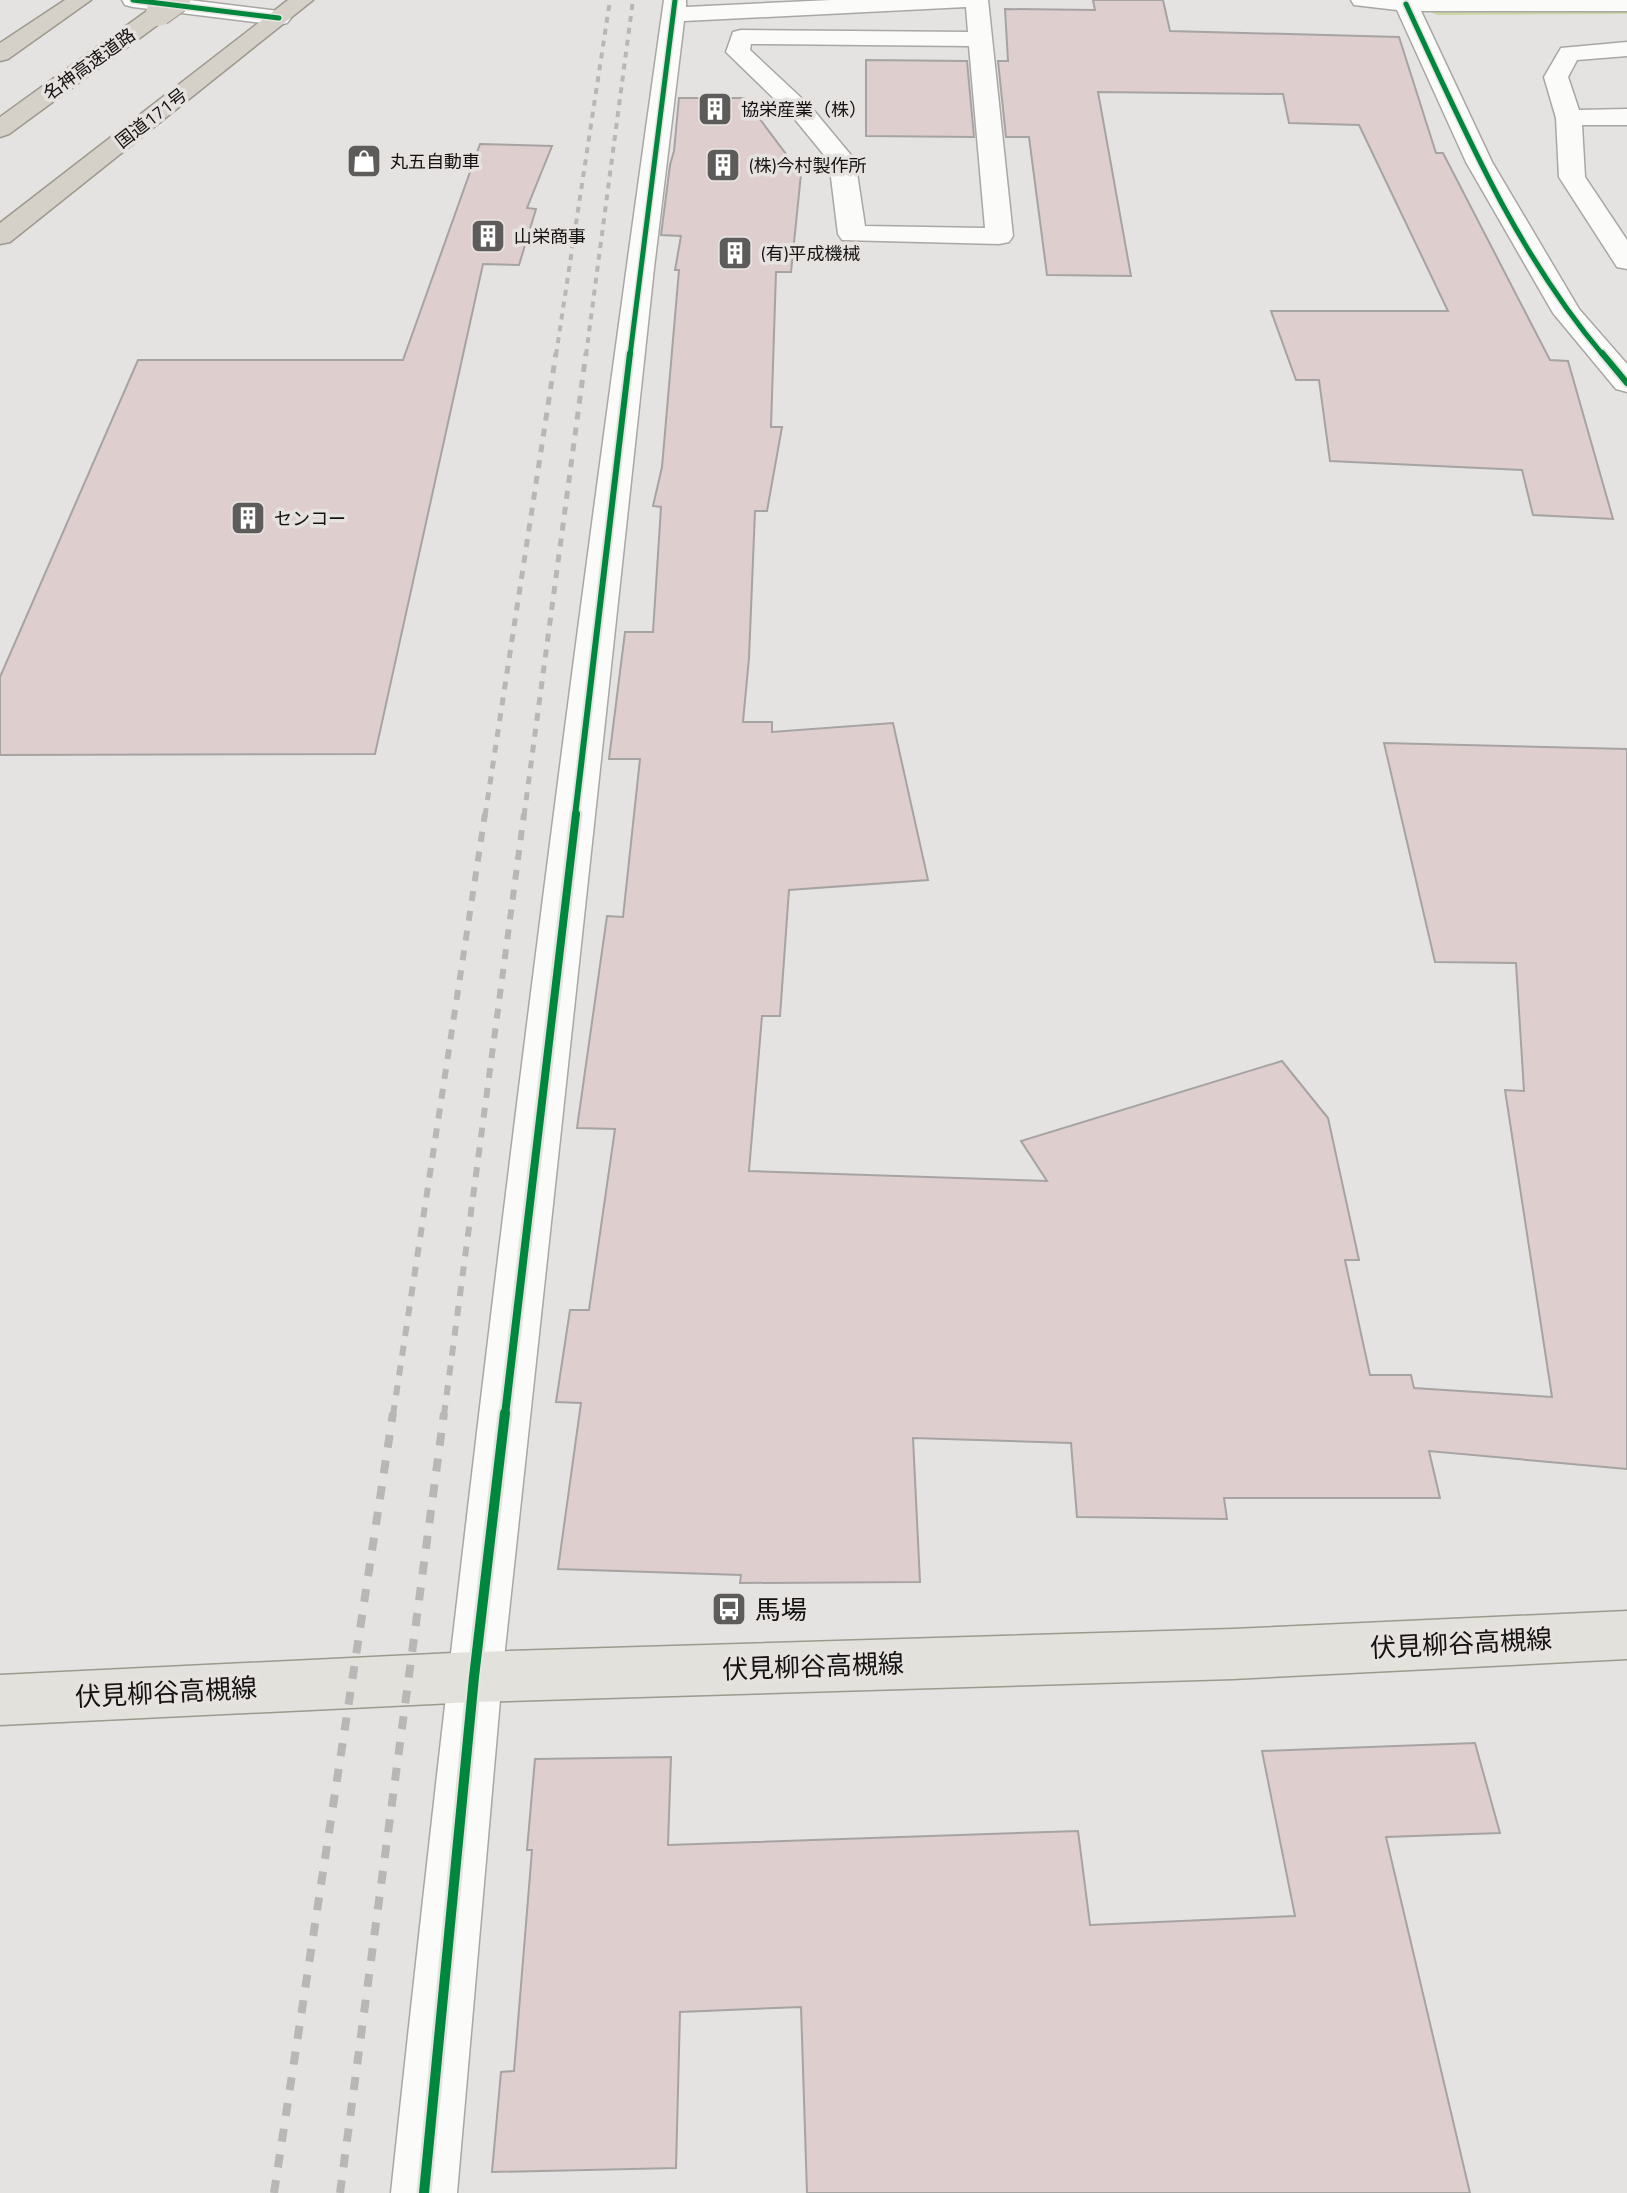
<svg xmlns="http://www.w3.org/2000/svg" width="1627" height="2193" viewBox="0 0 1627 2193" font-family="'Titillium Web','Noto Sans JP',sans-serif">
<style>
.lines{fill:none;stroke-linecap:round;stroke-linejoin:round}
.stream{fill:#cbd7a4;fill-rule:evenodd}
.building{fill:#dececd;stroke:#a6a4a3;stroke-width:2}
.minor-casing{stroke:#a8a7a6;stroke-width:3}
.major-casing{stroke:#9d998e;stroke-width:3}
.highway-casing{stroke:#9d998e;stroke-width:3}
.minor{fill:#fbfbfa;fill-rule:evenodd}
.major{fill:#e3e1dc;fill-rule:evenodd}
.highway{fill:#d5d0c8;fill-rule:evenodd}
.rail-far3{stroke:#b8b7b6;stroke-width:4;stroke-dasharray:6 6;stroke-linecap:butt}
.rail-far2{stroke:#b8b7b6;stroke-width:5;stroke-dasharray:8 8;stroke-linecap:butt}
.rail-far1{stroke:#b8b7b6;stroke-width:6;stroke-dasharray:10 10;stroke-linecap:butt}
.rail{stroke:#b8b7b6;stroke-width:8;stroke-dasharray:13 13;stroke-linecap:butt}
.highway-bridge-casing{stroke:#9d998e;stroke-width:28;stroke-linecap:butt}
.highway-bridge{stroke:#d5d0c8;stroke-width:26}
.cycleway-far3-casing{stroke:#e6e2e0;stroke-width:8}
.cycleway-far2-casing{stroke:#e6e2e0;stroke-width:10}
.cycleway-far1-casing{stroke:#e6e2e0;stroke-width:13}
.cycleway-casing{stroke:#e6e2e0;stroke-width:15}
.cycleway-far3{stroke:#00873e;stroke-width:5}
.cycleway-far2{stroke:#00873e;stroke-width:6}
.cycleway-far1{stroke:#00873e;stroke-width:8}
.cycleway{stroke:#00873e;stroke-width:10}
.labels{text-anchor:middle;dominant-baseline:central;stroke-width:7;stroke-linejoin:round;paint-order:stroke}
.far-street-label{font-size:18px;fill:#141312;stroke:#e6e2e0}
.far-poi-label{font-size:18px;fill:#141312;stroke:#e6e2e0;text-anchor:start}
.near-poi-label{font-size:26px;fill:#141312;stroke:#e6e2e0;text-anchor:start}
.near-street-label{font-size:26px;fill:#141312;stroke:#e6e2e0}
</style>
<rect width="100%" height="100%" fill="#e5e3e1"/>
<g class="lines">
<path class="stream" d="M1627,8V14L1437,15L1431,12L1437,9Z"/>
</g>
<g class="building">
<path d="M1093,0H1163L1170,31L1399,37L1436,153H1443L1550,360L1568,361L1613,519L1533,515L1522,470L1330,461L1319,380H1296L1271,311H1448L1359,125L1289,123L1283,94L1098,92L1131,276L1047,275L1029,137H1006L998,61H1008L1005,9L1095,10Z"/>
<path d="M866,60L967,61L974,137L866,136Z"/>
<path d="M679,98H744L801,174L791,272H776L771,427H782L767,511H755L749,658L743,722H772V732L893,723L928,880L789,890L780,1016H762L749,1171L1047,1181L1021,1141L1282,1061L1328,1118L1359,1260H1345L1370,1375H1411L1414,1388L1552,1397L1505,1090L1524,1091L1516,963L1435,962L1384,743L1627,749V1469L1429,1451L1440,1498H1224L1227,1519L1077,1517L1071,1443L913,1438L920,1582L740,1583L741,1575L558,1569L581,1403L556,1402L570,1310H589L615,1129L577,1128L607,916L623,917L640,759H609L625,632H653L661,507L653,506L662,467L679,270H675L681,236L661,235L670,165L674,151Z"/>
<path d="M480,144L552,146L527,208L536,209L519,265L483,264L375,754L0,755V677L138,360H403Z"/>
<path d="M1475,1743L1500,1833L1386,1837L1470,2193H807L801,2007L680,2012L676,2168L492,2172L501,2072L514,2071L532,1850H527L535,1759L671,1757L668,1845L1078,1831L1090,1925L1295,1916L1262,1751Z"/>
</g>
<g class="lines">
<g class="minor-casing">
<g id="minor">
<path d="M122,0H189L279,11L287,13L291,18L287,23L279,25L133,7L125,5Z"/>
<path d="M664,0H686V7L831,0H988L1013,236L1009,242L999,244L842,240L838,234L829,161L793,117L726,52L733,32L741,30L968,32L966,7L684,21L654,268L502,1677L457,2193H391C469,1461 561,728 664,0ZM751,44L969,46L985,228L865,226L855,160L811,107L750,50Z"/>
<path d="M1351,0H1627V11H1421L1492,162L1579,309L1627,364V392L1616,389L1553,313L1466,162L1397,10L1354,5Z"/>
<path d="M1627,42V56L1577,60L1568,77L1579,110L1627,109V125H1582L1585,177L1627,240V269L1617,267L1559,177L1556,118L1544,77L1561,48Z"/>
</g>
</g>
<g class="major-casing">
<path id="major" d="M1627,1611V1659L1233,1679L474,1702L0,1725V1675L474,1652L1233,1629Z"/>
</g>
<g class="highway-casing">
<g id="highway">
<path d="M65,0H91L8,59L0,61V43Z"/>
<path d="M288,0H313L10,242L0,244V223Z"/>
<path d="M159,6L167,8L171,13L167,18L9,134L0,137V117L151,8Z"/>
</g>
</g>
<use href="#minor" class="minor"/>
<use href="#major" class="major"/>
<use href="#highway" class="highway"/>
<g class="rail-far3">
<path d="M556,355L610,0"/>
<path d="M586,355L633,0"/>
</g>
<g class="rail-far2">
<path d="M485,816L556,353"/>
<path d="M524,816L586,353"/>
</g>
<g class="rail-far1">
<path d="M393,1415L485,814"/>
<path d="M444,1415L524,814"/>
</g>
<g class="rail">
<path d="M274,2193L393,1413"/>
<path d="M340,2193L444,1413"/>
</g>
<g class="highway-bridge-casing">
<path id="highway-bridge" d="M159,13L177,0"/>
</g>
<use href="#highway-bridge" class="highway-bridge"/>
<g class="cycleway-far3-casing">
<g id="cycleway-far3">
<path d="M133,0L279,18"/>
<path d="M1406,4C1462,125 1516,253 1603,355"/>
<path d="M630,355L675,0"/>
</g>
</g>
<g class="cycleway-far2-casing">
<g id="cycleway-far2">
<path d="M1602,353L1627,383"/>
<path d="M575,816L630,353"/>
</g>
</g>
<g class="cycleway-far1-casing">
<path id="cycleway-far1" d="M505,1415L576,814"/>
</g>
<g class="cycleway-casing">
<path id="cycleway" d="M424,2193L474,1677L505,1413"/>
</g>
<use href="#cycleway-far3" class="cycleway-far3"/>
<use href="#cycleway-far2" class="cycleway-far2"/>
<use href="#cycleway-far1" class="cycleway-far1"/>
<use href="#cycleway" class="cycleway"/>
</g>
<defs>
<g id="building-square" transform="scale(1.8)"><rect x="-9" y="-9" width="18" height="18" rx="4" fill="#5d5c5a" stroke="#e6e2e0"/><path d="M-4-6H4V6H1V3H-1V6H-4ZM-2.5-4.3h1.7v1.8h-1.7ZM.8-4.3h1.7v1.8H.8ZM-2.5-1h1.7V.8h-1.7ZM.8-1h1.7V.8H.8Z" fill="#fff"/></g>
<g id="shop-square" transform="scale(1.8)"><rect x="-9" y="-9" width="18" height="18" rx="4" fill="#5d5c5a" stroke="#e6e2e0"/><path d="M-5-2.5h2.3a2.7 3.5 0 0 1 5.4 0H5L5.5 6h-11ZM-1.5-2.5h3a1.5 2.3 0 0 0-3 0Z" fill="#fff"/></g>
<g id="bus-square" transform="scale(1.8)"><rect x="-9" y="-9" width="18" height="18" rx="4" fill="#5d5c5a" stroke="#e6e2e0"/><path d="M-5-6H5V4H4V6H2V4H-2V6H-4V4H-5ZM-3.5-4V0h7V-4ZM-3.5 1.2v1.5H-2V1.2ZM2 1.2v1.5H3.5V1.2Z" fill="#fff"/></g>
</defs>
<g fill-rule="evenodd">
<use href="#building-square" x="715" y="109"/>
<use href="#shop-square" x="364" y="161"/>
<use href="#building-square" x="723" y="165"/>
<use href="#building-square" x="488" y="236"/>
<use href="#building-square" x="735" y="253"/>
<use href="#building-square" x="248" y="518"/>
<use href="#bus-square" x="729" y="1609"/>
</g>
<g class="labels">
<g class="far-street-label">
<text transform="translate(89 64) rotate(-36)">名神高速道路</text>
<text transform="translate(151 118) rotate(-38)">国道171号</text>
</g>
<g class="far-poi-label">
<text x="741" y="109">協栄産業（株）</text>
<text x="390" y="161">丸五自動車</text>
<text x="749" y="165">(株)今村製作所</text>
<text x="514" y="236">山栄商事</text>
<text x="761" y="253">(有)平成機械</text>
<text x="274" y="518">センコー</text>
</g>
<g class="near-poi-label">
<text x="755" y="1609">馬場</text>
</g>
<g class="near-street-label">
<text transform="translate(1461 1643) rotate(-3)">伏見柳谷高槻線</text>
<text transform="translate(813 1666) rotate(-2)">伏見柳谷高槻線</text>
<text transform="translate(166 1692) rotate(-3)">伏見柳谷高槻線</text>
</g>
</g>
</svg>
